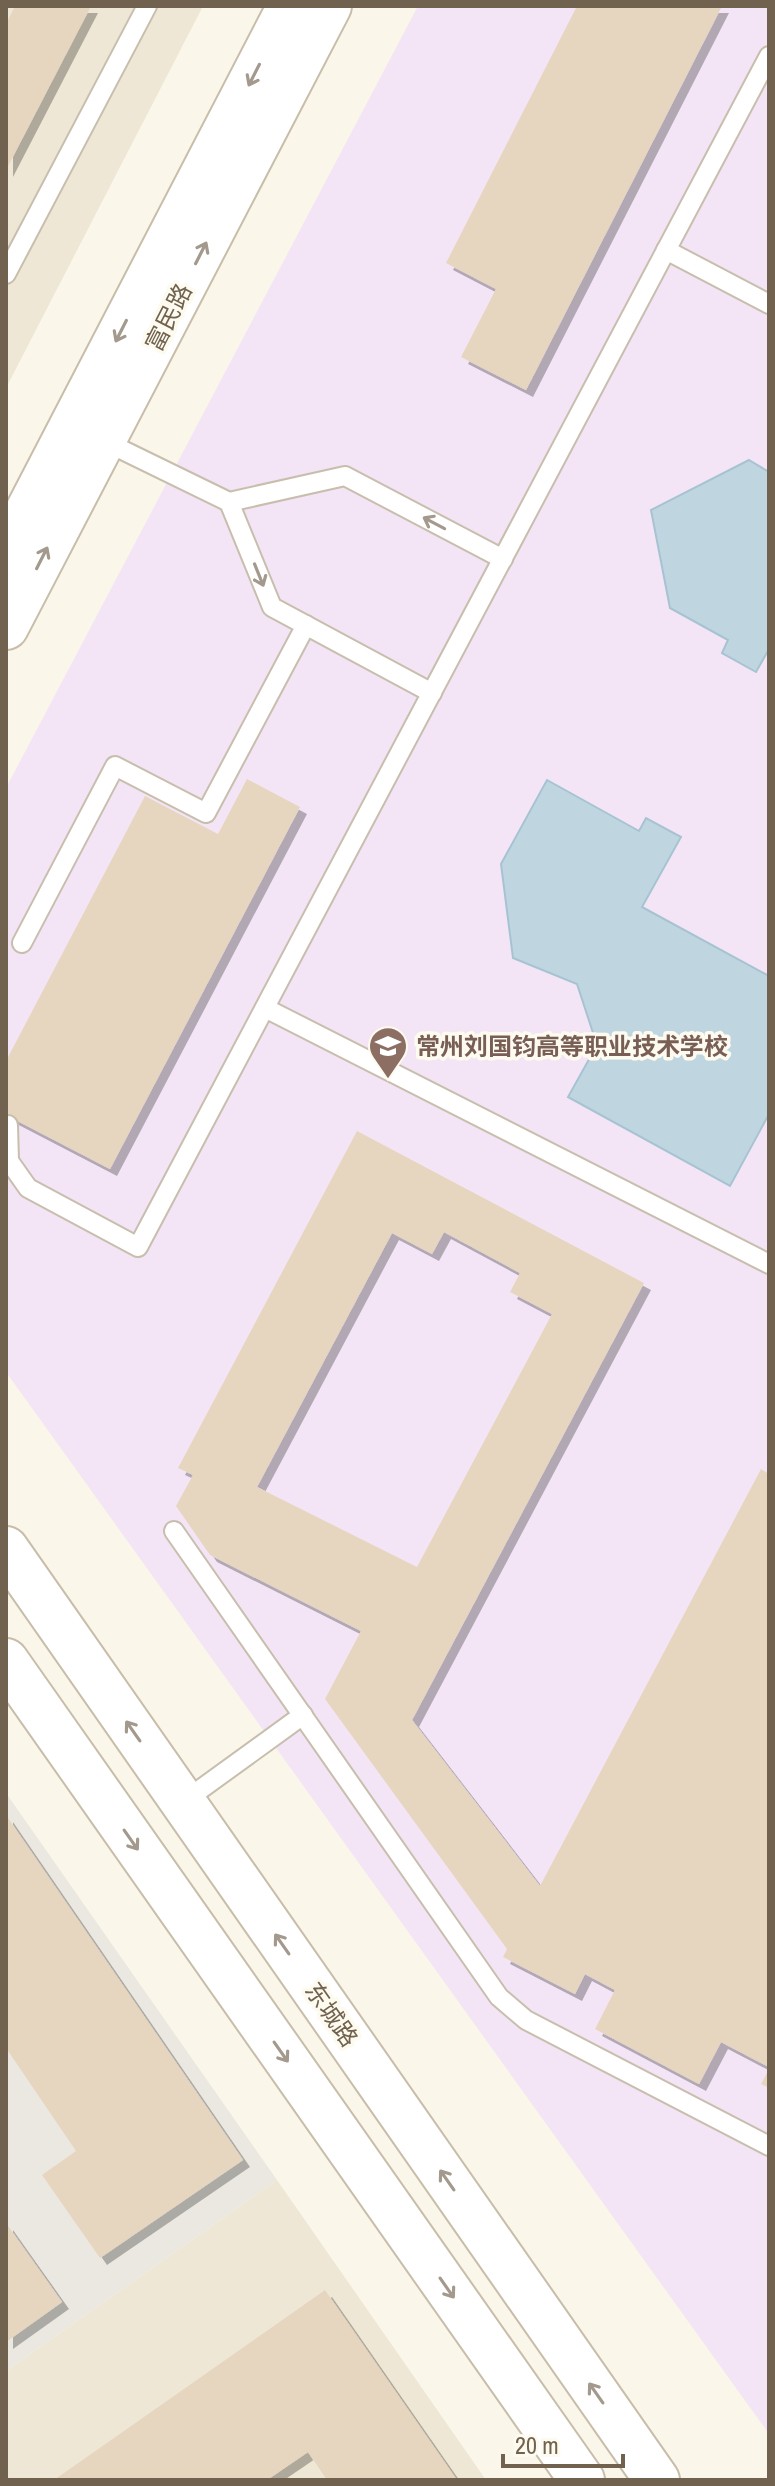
<svg xmlns="http://www.w3.org/2000/svg" width="775" height="2486" viewBox="0 0 775 2486" font-family="'Archivo Narrow','Noto Sans SC',sans-serif">
<style>
.residential{fill:#eee7d5}
.industrial{fill:#ebe8e1}
.education{fill:#f3e5f6}
.water{fill:#bfd6e1;stroke:#a7c3d2;stroke-width:2}
.building{fill:#e7d6bf;fill-rule:evenodd;filter:url(#shadow)}
.lines{fill:none;stroke-linecap:round;stroke-linejoin:round}
.lane-casing{stroke:#c8bead;stroke-width:22}
.secondary-casing{stroke:#c8bda9;stroke-width:48}
.lane{stroke:#fff;stroke-width:18}
.secondary{stroke:#fff;stroke-width:44}
.oneway{stroke:#a3998d}
.labels{text-anchor:middle;dominant-baseline:central;stroke-width:7;stroke-linejoin:round;paint-order:stroke}
.street-label{font-size:24px;fill:#71624f;stroke:#fdfaef}
.education-label{font-size:24px;font-weight:bold;fill:#785e54;stroke:#fdfaef;text-anchor:start}
</style>
<defs>
<filter id="shadow"><feDropShadow dx="7" dy="7" stdDeviation="0" flood-color="#0004"/></filter>
</defs>
<rect width="100%" height="100%" fill="#faf6e9"/>
<g class="residential">
<path d="M6,6H203L6,388Z"/>
<path d="M277,2180L486,2480H6V2371Z"/>
</g>
<path class="industrial" d="M6,1793L277,2180L6,2371Z"/>
<path class="education" d="M418,6H769V2434L6,1372V788Z"/>
<g class="water">
<path d="M749,460L769,472V649L756,672L722,653L728,640L670,608L651,510Z"/>
<path d="M547,780L639,831L646,818L681,837L642,907L769,976V1114L730,1186L568,1097L597,1045L577,984L513,958L501,864Z"/>
</g>
<g class="building">
<path d="M15,6H91L6,170V24Z"/>
<path d="M577,6H722L526,390L461,357L496,289L446,263Z"/>
<path d="M247,779L300,807L110,1169L6,1115V1061L145,796L218,834Z"/>
<path d="M357,1131L644,1283L412,1720L540,1886L761,1469L769,1474V2067L721,2042L699,2084L595,2029L615,1990L585,1974L575,1994L503,1957L507,1949L325,1699L361,1631L210,1555L176,1506L193,1475L178,1468ZM444,1232L520,1273L510,1292L552,1314L417,1567L257,1487L392,1233L432,1254Z"/>
<path d="M6,1815L243,2160L100,2258L42,2175L76,2151L6,2048Z"/>
<path d="M769,2069V2088L761,2084Z"/>
<path d="M6,2223L62,2302L6,2342Z"/>
<path d="M325,2290L457,2480H327L308,2452L267,2480H54Z"/>
</g>
<g class="lines">
<g class="lane-casing">
<g id="lane">
<path d="M666,250L769,304"/>
<path d="M6,274L147,6"/>
<path d="M104,441L229,502L345,476L503,559"/>
<path d="M229,502L272,607L432,693"/>
<path d="M22,943L115,766L206,813L306,625"/>
<path d="M265,1008L769,1264"/>
<path d="M8,1125L9,1161L28,1188L138,1247L769,56"/>
<path d="M174,1531L499,1997L526,2020L769,2146"/>
<path d="M183,1802L303,1715"/>
</g>
</g>
<g class="secondary-casing">
<g id="secondary">
<path d="M6,553L290,6"/>
<path d="M6,627L329,6"/>
<path d="M6,1549L657,2480"/>
<path d="M6,1661L582,2480"/>
</g>
</g>
<use href="#lane" class="lane"/>
<use href="#secondary" class="secondary"/>
</g>
<defs><path id="oneway-shaft" d="M-6 0H5M1.5-3L5.5 0L1.5 3" fill="none" stroke-width="1.6" stroke-linecap="round" stroke-linejoin="round" transform="scale(2)"/></defs>
<g class="oneway">
<use href="#oneway-shaft" transform="translate(254 75) rotate(117)"/>
<use href="#oneway-shaft" transform="translate(201 253) rotate(-63)"/>
<use href="#oneway-shaft" transform="translate(121 331) rotate(117)"/>
<use href="#oneway-shaft" transform="translate(434 523) rotate(-152)"/>
<use href="#oneway-shaft" transform="translate(42 558) rotate(-63)"/>
<use href="#oneway-shaft" transform="translate(259 575) rotate(68)"/>
<use href="#oneway-shaft" transform="translate(133 1731) rotate(-125)"/>
<use href="#oneway-shaft" transform="translate(131 1840) rotate(55)"/>
<use href="#oneway-shaft" transform="translate(282 1944) rotate(-125)"/>
<use href="#oneway-shaft" transform="translate(281 2052) rotate(55)"/>
<use href="#oneway-shaft" transform="translate(447 2180) rotate(-125)"/>
<use href="#oneway-shaft" transform="translate(447 2288) rotate(55)"/>
<use href="#oneway-shaft" transform="translate(596 2393) rotate(-125)"/>
</g>
<defs>
<g id="university-pin" transform="scale(2)"><path d="M0 17L-7.5 6A9.5 9.5 0 1 1 7.5 6Z" fill="#8d6e63" stroke="#fdfaef"/><path d="M0-5L7-2L0 1L-7-2ZM-4 1L0 2.5L4 1V4Q0 6-4 4Z" fill="#fff"/></g>
</defs>
<g fill-rule="evenodd">
<use href="#university-pin" x="388" y="1046"/>
</g>
<g class="labels">
<g class="street-label">
<text transform="translate(168 317) rotate(-63)">富民路</text>
<text transform="translate(332 2014) rotate(55)">东城路</text>
</g>
<g class="education-label">
<text x="416" y="1046">常州刘国钧高等职业技术学校</text>
</g>
</g>
<rect width="775" height="2486" fill="none" stroke="#71624f" stroke-width="16"/>
<path d="M503 2454v12h120v-12" fill="none" stroke="#71624f" stroke-width="4"/>
<text x="515" y="2454" font-size="24" fill="#71624f" stroke="#fdfaef" stroke-width="6" paint-order="stroke">20 m</text>
</svg>
